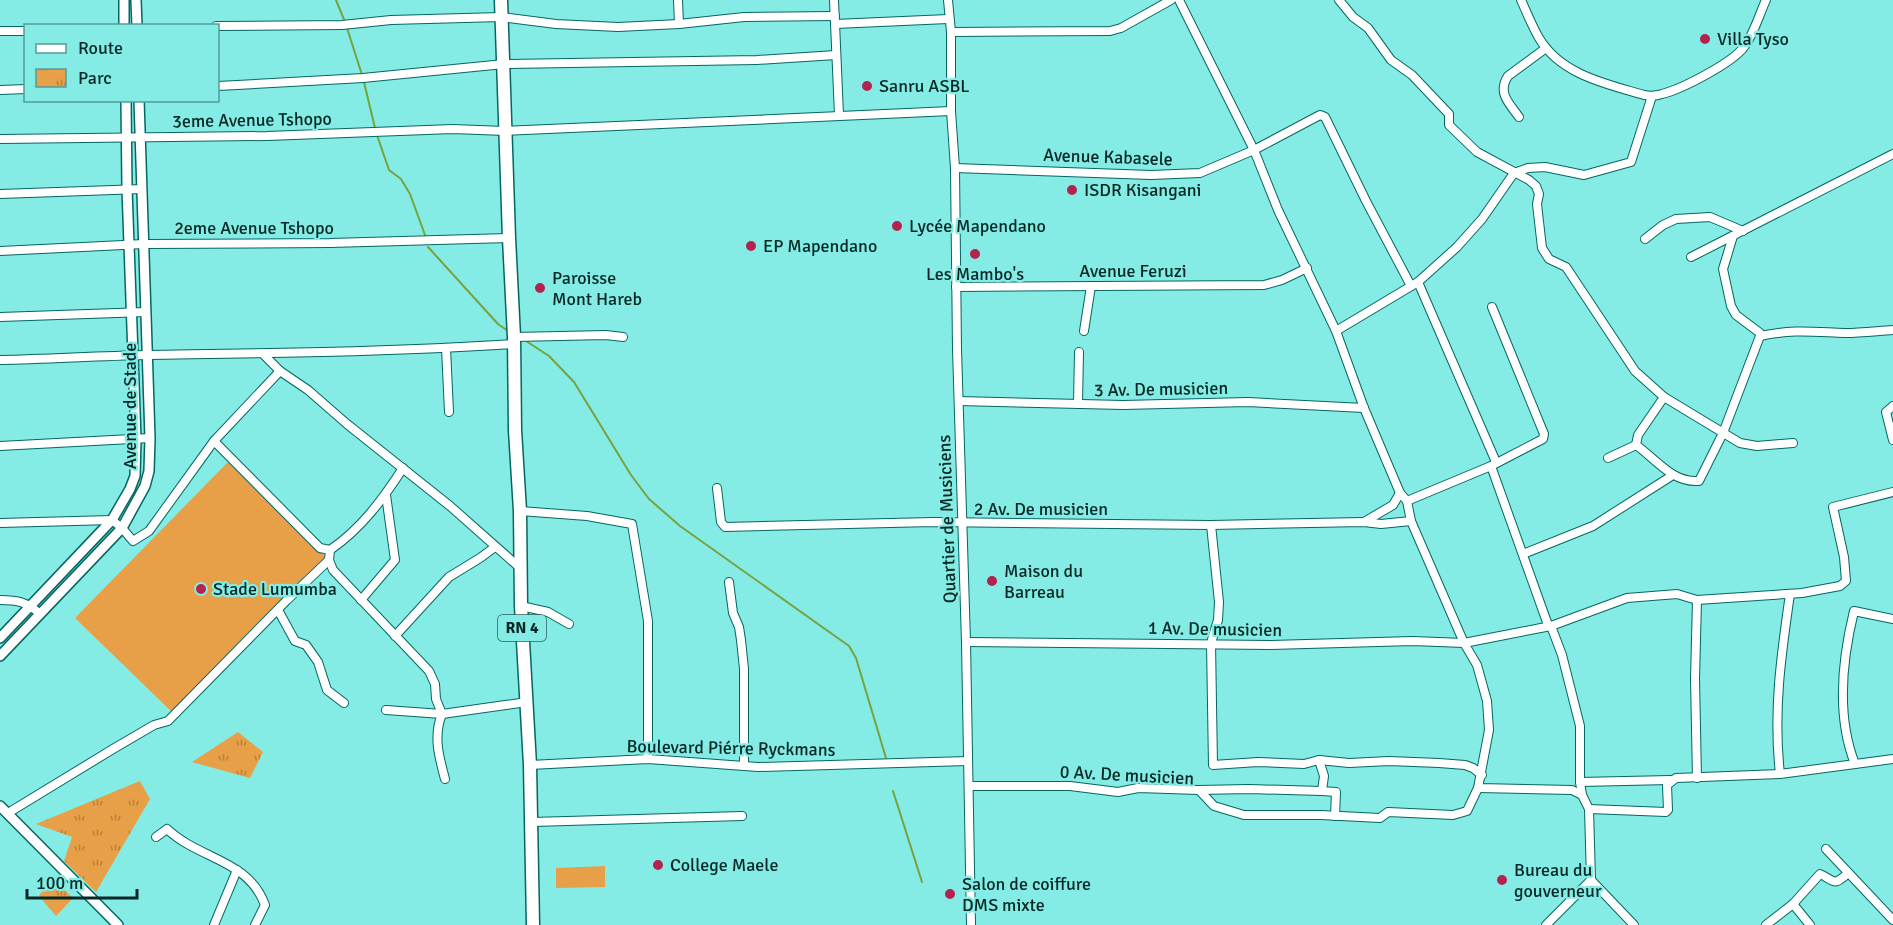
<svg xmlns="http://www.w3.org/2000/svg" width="1893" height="925" viewBox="0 0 1893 925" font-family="Signika,sans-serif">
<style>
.park{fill:url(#park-tufts)}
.pitch{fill:#e7a047}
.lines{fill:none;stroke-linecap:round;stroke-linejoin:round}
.stream{stroke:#77a23e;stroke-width:2}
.minor-casing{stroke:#056662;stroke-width:10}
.tertiary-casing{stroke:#056662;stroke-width:12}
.trunk-casing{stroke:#056662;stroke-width:15}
.minor{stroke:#fff;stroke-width:8}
.tertiary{stroke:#fff;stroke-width:9}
.trunk{stroke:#fff;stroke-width:12}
.poi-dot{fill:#b4234f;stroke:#84ece4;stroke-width:2}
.labels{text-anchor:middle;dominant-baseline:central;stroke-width:4.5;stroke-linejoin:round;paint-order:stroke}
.shield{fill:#84ece4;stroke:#2a625e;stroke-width:1.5}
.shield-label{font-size:16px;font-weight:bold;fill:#042725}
.poi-label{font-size:18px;fill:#042725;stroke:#84ece4;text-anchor:start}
.street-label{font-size:18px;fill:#042725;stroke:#84ece4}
</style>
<defs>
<pattern id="park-tufts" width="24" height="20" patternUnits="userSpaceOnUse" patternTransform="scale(1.5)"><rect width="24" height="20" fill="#e7a047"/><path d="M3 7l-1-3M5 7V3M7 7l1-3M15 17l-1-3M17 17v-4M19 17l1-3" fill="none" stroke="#b9823b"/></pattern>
</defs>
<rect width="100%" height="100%" fill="#84ece4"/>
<g class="park">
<path d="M238,732L263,752L250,778L192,762Z"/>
<path d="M140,781L150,799L96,892L64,861L72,837L36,824Z"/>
<path d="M51,878L73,898L56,916L39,896Z"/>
</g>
<g class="pitch">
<path d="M228,462L328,559L175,715L75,618Z"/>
<path d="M605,866V887L556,888V868Z"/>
</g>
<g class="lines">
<g class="stream">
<path d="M336,0L345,22"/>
<path d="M347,28L363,78L375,128"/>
<path d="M377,135L389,170L401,179L410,194L425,235"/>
<path d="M428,247L498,324L508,331"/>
<path d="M523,339L549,356L574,382L631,475L649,499L680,526L849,646L856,658L886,758"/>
<path d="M893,791L922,882"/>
</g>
<g class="minor-casing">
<g id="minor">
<path d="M678,0L679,24"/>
<path d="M834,0L839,115"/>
<path d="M948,0L951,32V111L955,168L957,349L966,642L971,925"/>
<path d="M1179,0L1254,150L1278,210L1336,331L1364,408L1400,493L1407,501L1411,521L1464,643L1477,665L1487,701L1489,730L1478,788L1572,790L1582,795"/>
<path d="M1339,0L1353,17L1368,28L1391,60L1412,75L1449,114V125L1477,152L1529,180L1536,186L1539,194L1537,204L1542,248L1549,259L1566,267L1635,371L1664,397L1740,443L1757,446L1793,443"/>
<path d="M1521,0C1527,13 1532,26 1539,38C1561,75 1607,84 1644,95C1650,96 1656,96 1662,94C1682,89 1732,63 1744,47C1754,34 1759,15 1766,0"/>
<path d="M835,24L948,19"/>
<path d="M216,26L342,25L391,20L501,17L556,24L618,27L679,24L744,17L835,16"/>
<path d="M0,31H26"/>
<path d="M951,32L1110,31L1121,28L1171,0"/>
<path d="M218,86L363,78L504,64L757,60L836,55"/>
<path d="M0,90L26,89"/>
<path d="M1519,117C1509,103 1497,93 1508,76L1546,48"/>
<path d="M0,139L267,136L453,129L505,131L951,111"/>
<path d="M955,168L1151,175L1200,173L1254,150L1320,115L1325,117L1366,201L1411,286"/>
<path d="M0,194L142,189"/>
<path d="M1645,239L1663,225L1676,219L1710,217L1743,231"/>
<path d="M0,251L144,244L330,243L509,238"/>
<path d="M1691,257L1893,154"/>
<path d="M1418,282L1496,462"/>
<path d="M956,287L1264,285L1282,280L1307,268"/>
<path d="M0,317L146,312"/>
<path d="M1084,331L1091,286"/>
<path d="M1336,331L1418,282L1457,247L1482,219L1514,173L1528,168L1545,167L1584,175L1631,162L1652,96"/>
<path d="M1760,336C1792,329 1814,332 1845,333C1861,333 1877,331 1893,330"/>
<path d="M514,337L606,335L623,337"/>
<path d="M446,348L449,412"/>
<path d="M264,355L280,371L308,390L347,424L450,506L519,567"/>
<path d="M0,360C49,359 97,356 146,355C269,353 392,352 514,344"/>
<path d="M1664,397L1638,435L1636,445C1656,459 1672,483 1699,481L1723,433L1760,336V333L1736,315L1731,306L1723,269L1733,236"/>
<path d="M959,401L1123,405L1248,402L1364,408"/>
<path d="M1078,404L1079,352"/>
<path d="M1893,406L1886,412L1893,440"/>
<path d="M214,441L320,548L330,550C361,529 383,499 403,468"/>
<path d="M0,446L150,438"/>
<path d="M1608,458L1636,445"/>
<path d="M1491,466L1548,625"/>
<path d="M717,488L721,522L725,527L933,522L1211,525L1364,522L1381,524L1411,521"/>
<path d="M1407,501L1491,466L1543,439L1544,434L1492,307"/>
<path d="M520,511L587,516L632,524L648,621V759"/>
<path d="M1364,522L1393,505L1400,493"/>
<path d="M0,523L112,520L122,528L133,541L149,531L214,441L280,371"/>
<path d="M1211,525L1219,602L1218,620L1211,643L1213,765L1258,762L1304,764L1319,760L1349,763L1389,761L1439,763L1465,765L1473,768L1482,775"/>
<path d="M330,550L329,560L333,570L429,671L435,684L436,699L442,714C433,736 439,757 445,779"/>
<path d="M1523,554L1593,526L1673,475"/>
<path d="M729,582L733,613L739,627L741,640L744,669V766"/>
<path d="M0,600C18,600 27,602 40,614"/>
<path d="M361,600L395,560L386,495"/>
<path d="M1697,600L1695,679L1697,778"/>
<path d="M521,606L548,612L569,624"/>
<path d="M278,610L295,641L306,645L318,662L327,690L344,703"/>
<path d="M395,636L449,577L480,558L495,547"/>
<path d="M966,642L1271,645L1413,641L1464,643L1551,626L1627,598L1677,594L1697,600L1802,593L1840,586L1846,581L1844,557L1833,507L1893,492"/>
<path d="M386,710L442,714L527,702"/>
<path d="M1319,760L1324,776L1322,791L1336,792L1335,816"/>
<path d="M1855,764C1836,716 1842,660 1854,611L1893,619"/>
<path d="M530,765L648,759L758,767L968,761"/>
<path d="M1780,774C1773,712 1781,656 1790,594"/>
<path d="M1580,782L1670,780"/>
<path d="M969,786H1070L1118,792L1138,788L1199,790L1214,806L1244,815H1321L1380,818L1388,812L1453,815L1467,811L1478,788"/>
<path d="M1199,790L1249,789L1322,791"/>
<path d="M1589,809L1666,812L1668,810L1667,785L1676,778L1780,774L1893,759"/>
<path d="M8,813L113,749L154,725L168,721L287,600L329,560"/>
<path d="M532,822L742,816"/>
<path d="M156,837L167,829C200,860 248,859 265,905L255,925"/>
<path d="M1826,849L1893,920"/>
<path d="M1591,880L1634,925"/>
<path d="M1793,904L1810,925"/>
<path d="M214,925L237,870"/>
<path d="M1546,925L1591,880L1589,809L1582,795L1580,782V726L1562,655L1551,626"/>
<path d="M1766,925L1793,904L1820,874C1835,881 1833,887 1848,873"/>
</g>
</g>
<g class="tertiary-casing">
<g id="tertiary">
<path d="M124,0V26"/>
<path d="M136,0L137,26"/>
<path d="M0,638L112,520L130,489L135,476L136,439L127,189L126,100"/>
<path d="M0,656L122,528L145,486L149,471L150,438L139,100"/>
<path d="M0,806L118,925"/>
</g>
</g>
<g class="trunk-casing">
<path id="trunk" d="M501,0L509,238L514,337L515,430L520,511L521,606L530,765L533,925"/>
</g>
<use href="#minor" class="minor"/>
<use href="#tertiary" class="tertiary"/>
<use href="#trunk" class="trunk"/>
</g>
<g class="poi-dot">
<circle cx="1705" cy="39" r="6"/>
<circle cx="867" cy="86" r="6"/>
<circle cx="1072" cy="190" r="6"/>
<circle cx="897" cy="226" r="6"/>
<circle cx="751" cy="246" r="6"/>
<circle cx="975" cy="254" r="6"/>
<circle cx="540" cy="288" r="6"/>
<circle cx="992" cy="581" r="6"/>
<circle cx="201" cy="589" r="6"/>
<circle cx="658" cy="865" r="6"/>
<circle cx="1502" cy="880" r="6"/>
<circle cx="950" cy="894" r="6"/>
</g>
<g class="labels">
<rect class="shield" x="498" y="615" width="48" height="26" rx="4.5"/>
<g class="shield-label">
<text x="522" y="628">RN 4</text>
</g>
<g class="poi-label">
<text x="1717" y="39">Villa Tyso</text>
<text x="879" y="86">Sanru ASBL</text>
<text x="1084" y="190">ISDR Kisangani</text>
<text x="909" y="226">Lycée Mapendano</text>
<text x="763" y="246">EP Mapendano</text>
<text x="975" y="274" text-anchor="middle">Les Mambo's</text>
<text x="552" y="278">Paroisse<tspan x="552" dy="21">Mont Hareb</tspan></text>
<text x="1004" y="571">Maison du<tspan x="1004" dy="21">Barreau</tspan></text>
<text x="213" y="589">Stade Lumumba</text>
<text x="670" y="865">College Maele</text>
<text x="1514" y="870">Bureau du<tspan x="1514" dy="21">gouverneur</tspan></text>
<text x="962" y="884">Salon de coiffure<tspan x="962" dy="21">DMS mixte</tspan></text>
</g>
<g class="street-label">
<text transform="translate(252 120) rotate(-1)">3eme Avenue Tshopo</text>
<text transform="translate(1108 157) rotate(2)">Avenue Kabasele</text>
<text x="254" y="228">2eme Avenue Tshopo</text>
<text x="1133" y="271">Avenue Feruzi</text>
<text transform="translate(1161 389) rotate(-1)">3 Av. De musicien</text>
<text transform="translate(130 406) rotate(-90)">Avenue de Stade</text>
<text x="1041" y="509">2 Av. De musicien</text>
<text transform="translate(947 519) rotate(-92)">Quartier de Musiciens</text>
<text transform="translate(1215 629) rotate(1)">1 Av. De musicien</text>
<text transform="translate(731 748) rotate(1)">Boulevard Piérre Ryckmans</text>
<text transform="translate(1127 775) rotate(3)">0 Av. De musicien</text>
</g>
</g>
<rect x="24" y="24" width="195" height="78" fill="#84ece4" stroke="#519d98" stroke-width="1.5"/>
<rect x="36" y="44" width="30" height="9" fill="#ffffff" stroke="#519d98" stroke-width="1.5"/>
<text x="78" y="54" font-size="18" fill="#042725">Route</text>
<rect x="36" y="69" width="30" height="18" fill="url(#park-tufts)" stroke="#519d98" stroke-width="1.5"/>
<text x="78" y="84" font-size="18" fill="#042725">Parc</text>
<path d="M27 889v9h110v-9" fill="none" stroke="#042725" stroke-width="3"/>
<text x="36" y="889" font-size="18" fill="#042725" stroke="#84ece4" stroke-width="4.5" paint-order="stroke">100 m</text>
</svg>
